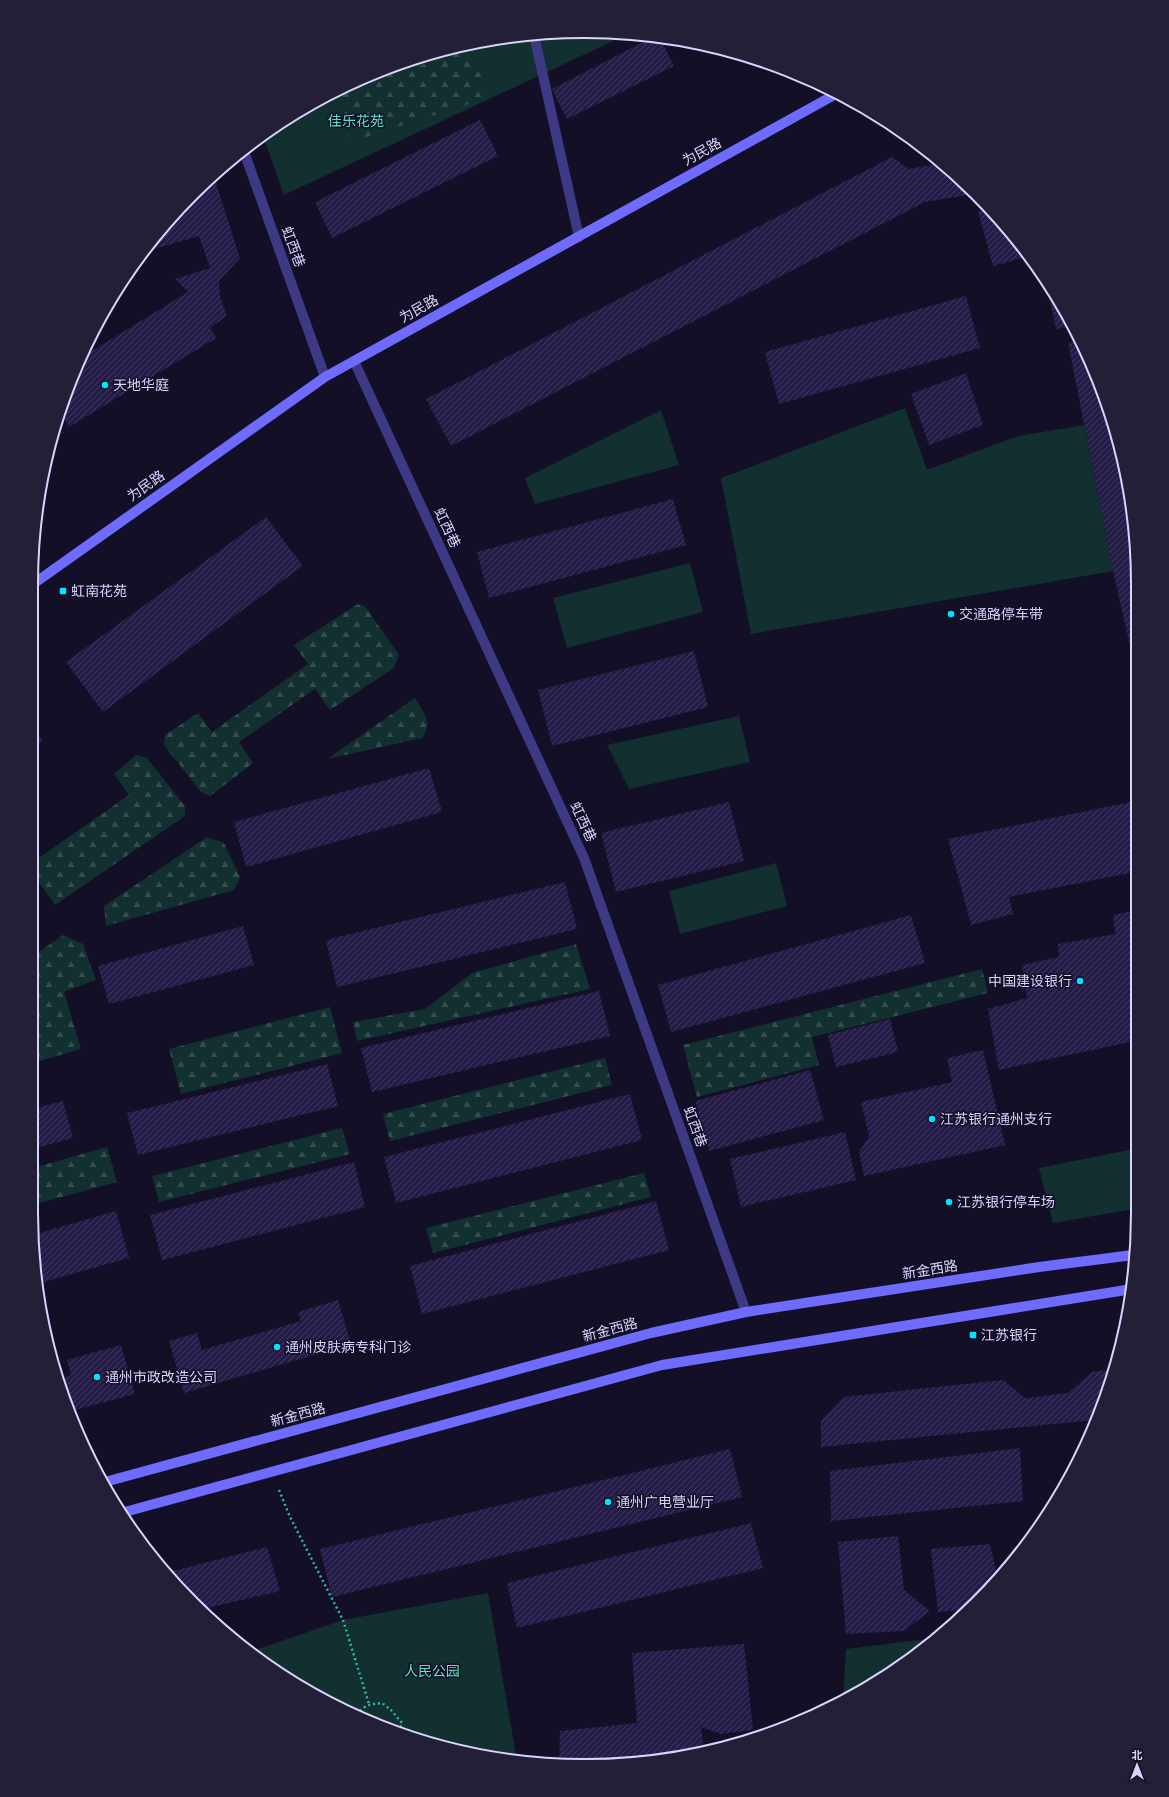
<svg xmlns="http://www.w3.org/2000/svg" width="1169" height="1797" viewBox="0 0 1169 1797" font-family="'Fira Sans','Noto Sans SC',sans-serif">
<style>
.green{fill:#12302f}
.forest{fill:url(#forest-firs)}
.building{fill:url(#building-hatch)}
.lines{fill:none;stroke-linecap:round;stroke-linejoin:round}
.path{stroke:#2fb8b0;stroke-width:2.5;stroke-dasharray:2 3;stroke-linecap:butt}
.lane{stroke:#3d3a85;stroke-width:10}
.street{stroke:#3d3a85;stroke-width:10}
.secondary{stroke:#6f6bff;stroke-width:10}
.poi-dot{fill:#00e5ff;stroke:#130f26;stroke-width:1.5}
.labels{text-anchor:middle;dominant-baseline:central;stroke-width:3;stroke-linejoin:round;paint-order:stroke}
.park-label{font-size:14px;fill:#5fe0c0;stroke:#130f26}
.street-label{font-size:14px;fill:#d9d4ff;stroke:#130f26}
.poi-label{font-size:14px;fill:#d9d4ff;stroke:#130f26;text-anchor:start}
.rim{fill:none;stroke:#d9d4ff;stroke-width:2}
</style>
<defs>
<pattern id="forest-firs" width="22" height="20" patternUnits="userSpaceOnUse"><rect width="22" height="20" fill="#12302f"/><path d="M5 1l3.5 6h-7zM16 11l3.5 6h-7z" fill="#344d4e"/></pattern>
<pattern id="building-hatch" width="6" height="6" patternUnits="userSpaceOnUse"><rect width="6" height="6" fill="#241b47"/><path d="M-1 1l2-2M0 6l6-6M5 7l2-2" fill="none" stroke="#433b63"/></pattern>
</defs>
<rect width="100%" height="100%" fill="#130f26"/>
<g class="green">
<path d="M549,32L626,35L284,195L263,136L340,88L441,50Z"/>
<path d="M905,408L927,470L1018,436L1084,425L1113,571L751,634L721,478Z"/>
<path d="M661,410L679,465L535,504L525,478Z"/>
<path d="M690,563L703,612L567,648L553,598Z"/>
<path d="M739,716L750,762L629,789L607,745Z"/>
<path d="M776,863L787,906L680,934L669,891Z"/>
<path d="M1134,1149V1209L1053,1223L1039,1168Z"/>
<path d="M488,1593L517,1761L476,1755L373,1724L249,1652L343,1620Z"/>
<path d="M936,1638L861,1692L843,1699L846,1649Z"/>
</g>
<g class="forest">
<path d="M472,49L488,98L350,142L334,93Z"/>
<path d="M358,604L365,606L399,655L394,668L330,710L315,689L239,742L253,763L210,796L201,792L164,745L165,735L198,713L212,732L308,664L294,645Z"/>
<path d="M415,698C423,712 434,723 422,738L327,759Z"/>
<path d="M136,755L147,758L185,806V816L55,905L36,878V860L129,795L114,774Z"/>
<path d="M207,837L224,843L240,877L234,890L106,926L104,906Z"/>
<path d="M63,935L83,944L96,980L64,992L81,1049L36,1062V954Z"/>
<path d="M576,944L590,989L357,1041L353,1022L425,1009L472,973Z"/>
<path d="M982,969L988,993L812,1037L819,1065L697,1097L683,1045Z"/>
<path d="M330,1007L342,1053L181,1094L169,1049Z"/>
<path d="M605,1058L612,1085L390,1141L383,1114Z"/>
<path d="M342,1128L350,1154L159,1202L152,1176Z"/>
<path d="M107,1147L117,1182L36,1204V1167Z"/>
<path d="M644,1173L651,1197L433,1253L426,1228Z"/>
</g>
<g class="building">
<path d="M655,36H659L674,66L567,119L552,89Z"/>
<path d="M480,120L498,156L332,238L315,202Z"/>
<path d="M892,157L909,169L942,163L950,169L973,194L925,202L451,446L426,399Z"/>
<path d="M214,177L240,258L219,281L220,297L227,316L210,328L216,338L69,427L61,413L82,357L188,292L175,279L210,268L199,236L147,251L169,219L181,207L186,206V203Z"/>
<path d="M987,209L1024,248L1029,256L993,266L978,211Z"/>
<path d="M1046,283L1072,326L1056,329Z"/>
<path d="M966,296L980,348L779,404L765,352Z"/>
<path d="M1081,341L1119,441L1137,549L1136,673L1113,571L1068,343Z"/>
<path d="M966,373L983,425L929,445L911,394Z"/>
<path d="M673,499L686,545L489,598L477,552Z"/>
<path d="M266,517L303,566L103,712L66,662Z"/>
<path d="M694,651L708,707L552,746L538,690Z"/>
<path d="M36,732L43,741L36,747Z"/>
<path d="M429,768L442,812L246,867L234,822Z"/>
<path d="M1136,801L1135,872L1009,897L1013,914L971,925L948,839Z"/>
<path d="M729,802L744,861L616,892L601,833Z"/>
<path d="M565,882L577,929L337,987L326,940Z"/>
<path d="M1133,911L1135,923L1134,1041L999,1070L988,1009L1027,998L1022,965L1059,957L1058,944L1115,934L1113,915Z"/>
<path d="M911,915L925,963L671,1032L658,985Z"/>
<path d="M243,926L254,965L109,1004L98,966Z"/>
<path d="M599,991L610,1036L372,1092L361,1048Z"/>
<path d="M890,1019L898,1052L836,1067L828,1035Z"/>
<path d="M983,1050L1005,1145L864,1176L859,1152L869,1136L861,1102L952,1082L947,1058Z"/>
<path d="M327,1064L338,1106L138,1155L127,1113Z"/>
<path d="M810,1070L824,1120L709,1151L695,1101Z"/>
<path d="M630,1094L642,1140L396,1203L384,1157Z"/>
<path d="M63,1101L73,1138L36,1148V1108Z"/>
<path d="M845,1132L856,1180L741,1207L730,1159Z"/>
<path d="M354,1162L365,1207L162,1260L150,1215Z"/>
<path d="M656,1201L669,1250L422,1314L410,1266Z"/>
<path d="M116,1211L129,1258L36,1284V1234Z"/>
<path d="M338,1300L351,1344L184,1393L169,1341L197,1333L202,1350L301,1321L298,1312Z"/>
<path d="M121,1345L135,1394L71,1411L60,1390L58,1379L71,1375L67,1360Z"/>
<path d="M1114,1369L1095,1420L821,1447V1421L843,1397L1003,1380L1025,1398L1068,1393L1092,1372Z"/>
<path d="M1020,1448L1023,1501L831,1521L830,1471Z"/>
<path d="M730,1449L742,1497L332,1597L320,1549Z"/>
<path d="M751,1523L763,1568L517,1628L507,1583Z"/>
<path d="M898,1536L904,1590L930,1611L904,1631L846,1634L838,1542Z"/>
<path d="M990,1544L996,1571L1005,1570L1000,1578L968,1610L938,1612L931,1549Z"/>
<path d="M267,1547L280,1591L202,1609L178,1587L173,1571Z"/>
<path d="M744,1644L753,1730L721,1734L701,1727L704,1751L621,1765H559L560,1731L637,1723L632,1653Z"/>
</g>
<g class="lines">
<g class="path">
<path d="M279,1490L290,1517L343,1620L369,1704"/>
<path d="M357,1715C363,1705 372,1704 382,1703L391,1710L402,1723L399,1732"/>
</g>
<path class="lane" d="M534,35L579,237"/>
<g class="street">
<path d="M243,149L325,377"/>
<path d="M354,361L584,858L746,1312"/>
</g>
<g class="secondary">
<path d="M36,582L325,377L836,94"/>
<path d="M105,1482L651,1333L746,1312L1039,1267L1133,1255"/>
<path d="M121,1513L662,1365L1132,1289"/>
</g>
</g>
<g class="poi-dot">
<circle cx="105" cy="385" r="4"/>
<rect x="59" y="587" width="8" height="8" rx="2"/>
<circle cx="951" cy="614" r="4"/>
<circle cx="1080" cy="981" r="4"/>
<circle cx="932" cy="1119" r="4"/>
<circle cx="949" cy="1202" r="4"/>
<rect x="969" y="1331" width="8" height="8" rx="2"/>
<circle cx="277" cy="1347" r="4"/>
<circle cx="97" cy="1377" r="4"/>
<circle cx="608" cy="1502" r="4"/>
</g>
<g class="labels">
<g class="park-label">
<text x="356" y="121">佳乐花苑</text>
<text x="432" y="1671">人民公园</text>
</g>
<g class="street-label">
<text transform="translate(702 152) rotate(-29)">为民路</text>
<text transform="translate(293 247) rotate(70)">虹西巷</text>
<text transform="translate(419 309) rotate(-29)">为民路</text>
<text transform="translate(146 486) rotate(-35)">为民路</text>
<text transform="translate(447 528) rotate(65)">虹西巷</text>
<text transform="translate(583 822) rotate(65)">虹西巷</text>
<text transform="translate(695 1127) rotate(70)">虹西巷</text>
<text transform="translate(930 1270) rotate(-9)">新金西路</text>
<text transform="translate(610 1330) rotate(-15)">新金西路</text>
<text transform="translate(298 1415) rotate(-15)">新金西路</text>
</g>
<g class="poi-label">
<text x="113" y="385">天地华庭</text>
<text x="71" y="591">虹南花苑</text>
<text x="959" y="614">交通路停车带</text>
<text x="1072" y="981" text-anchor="end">中国建设银行</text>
<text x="940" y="1119">江苏银行通州支行</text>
<text x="957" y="1202">江苏银行停车场</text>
<text x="981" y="1335">江苏银行</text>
<text x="285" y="1347">通州皮肤病专科门诊</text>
<text x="105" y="1377">通州市政改造公司</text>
<text x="616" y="1502">通州广电营业厅</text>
</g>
</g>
<path d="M0 0H1169V1797H0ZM584 38H585A546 546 0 0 1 1131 584V1213A546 546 0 0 1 585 1759H584A546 546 0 0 1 38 1213V584A546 546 0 0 1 584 38Z" fill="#231f37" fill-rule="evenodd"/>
<path class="rim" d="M584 38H585A546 546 0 0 1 1131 584V1213A546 546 0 0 1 585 1759H584A546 546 0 0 1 38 1213V584A546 546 0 0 1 584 38Z"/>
<g transform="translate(1137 1765)" stroke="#130f26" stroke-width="3" paint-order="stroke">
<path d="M0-3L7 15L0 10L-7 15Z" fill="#d9d4ff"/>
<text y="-6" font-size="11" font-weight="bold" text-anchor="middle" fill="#d9d4ff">北</text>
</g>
</svg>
